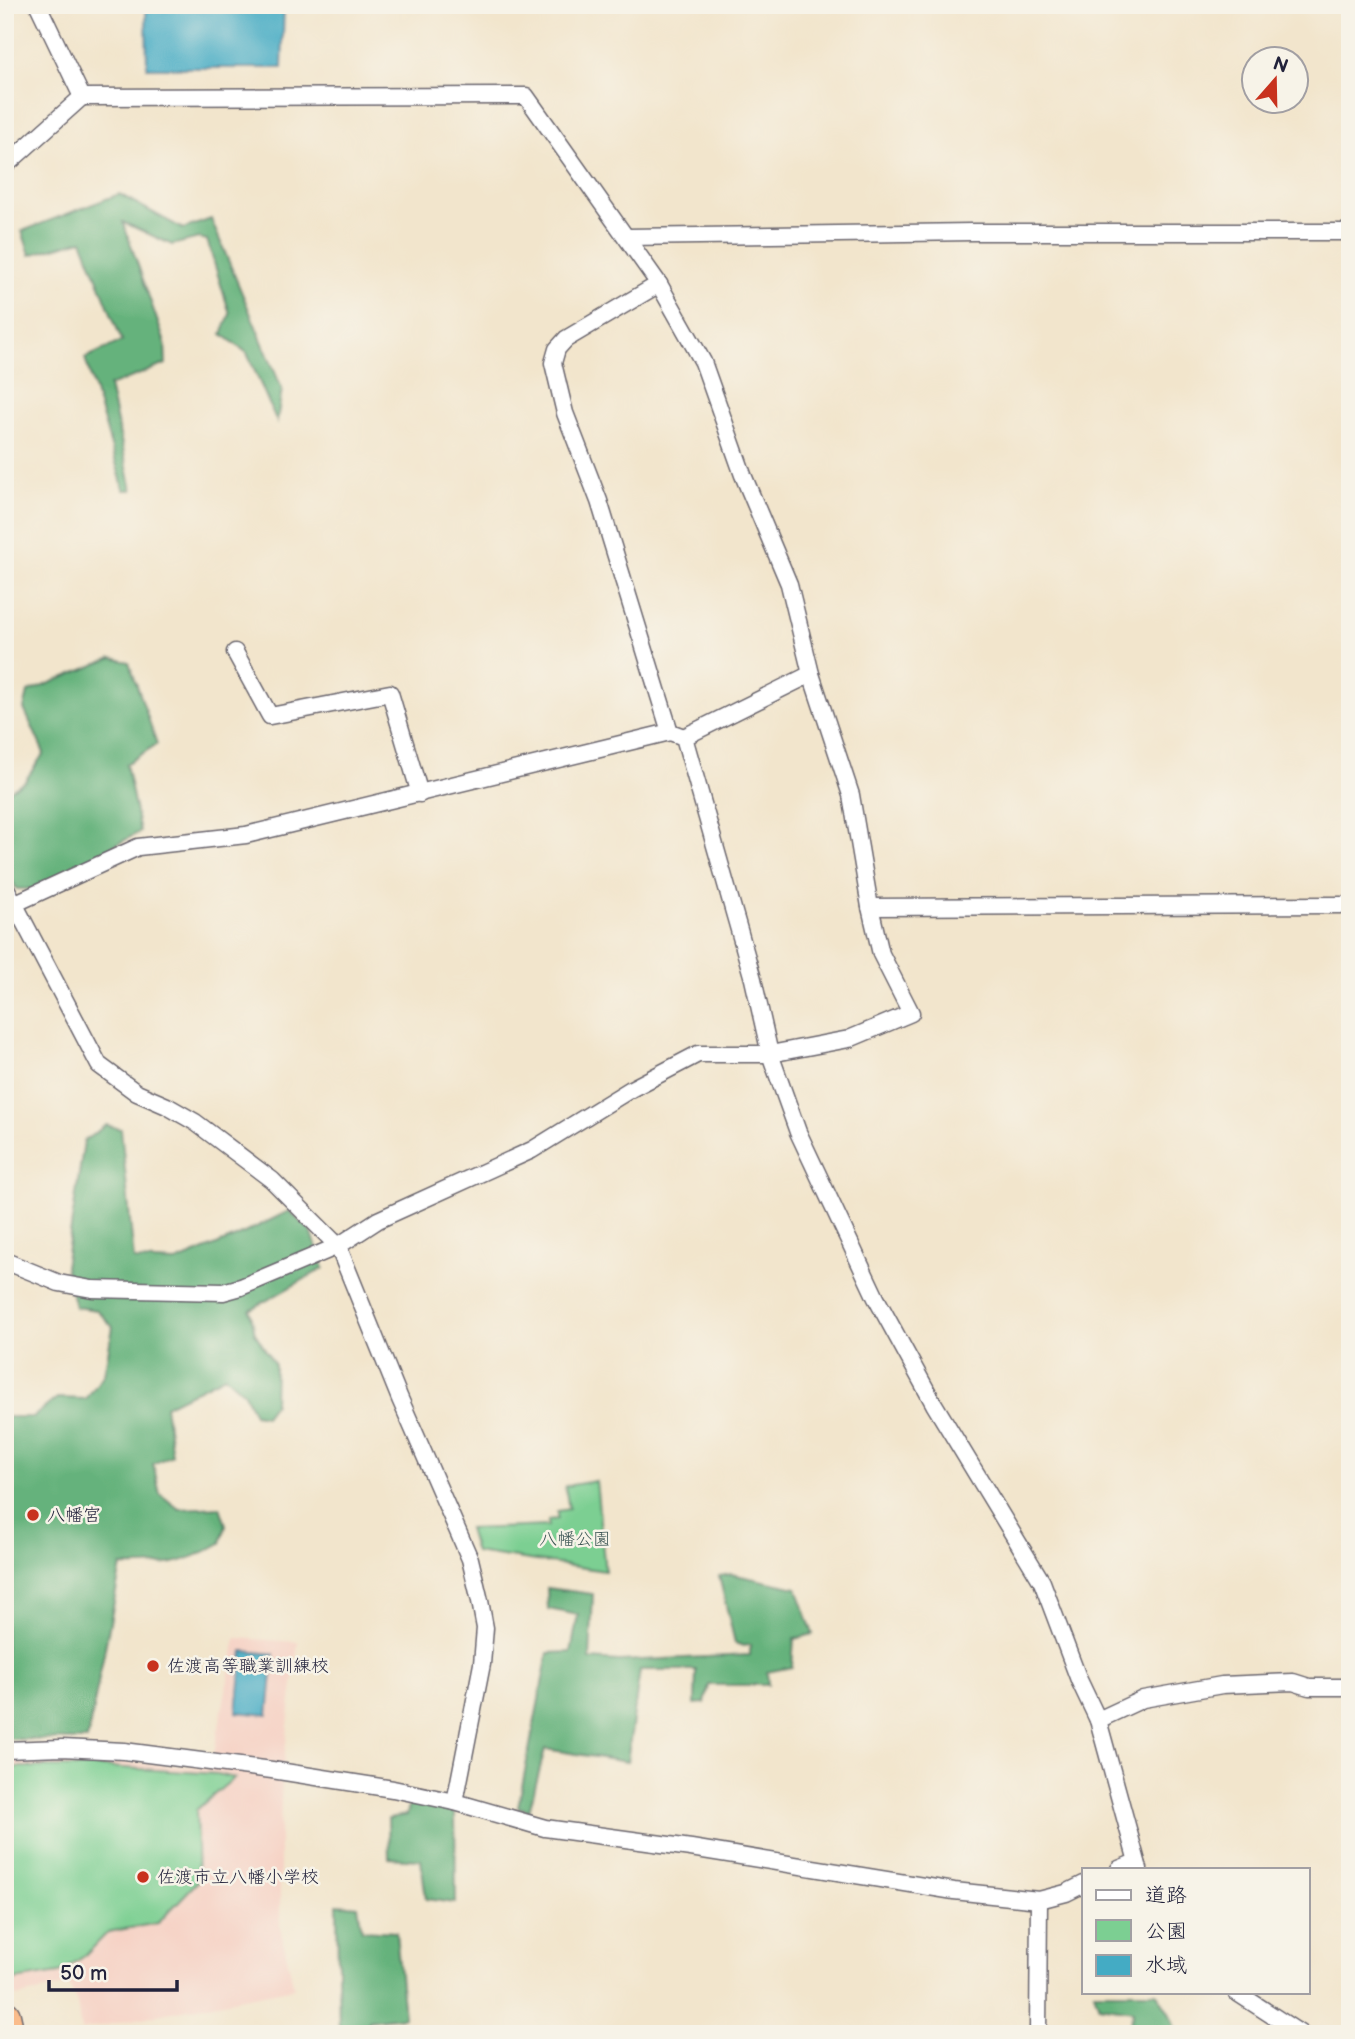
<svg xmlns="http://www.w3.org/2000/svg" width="1355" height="2039" viewBox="0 0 1355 2039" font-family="'Balsamiq Sans','Klee One',sans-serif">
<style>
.built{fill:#f6d2c5}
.green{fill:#7ccf92;stroke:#4f7866;stroke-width:2}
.forest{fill:#65b27c;stroke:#446a5c;stroke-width:2}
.water{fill:#44abc4;stroke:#336680;stroke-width:2}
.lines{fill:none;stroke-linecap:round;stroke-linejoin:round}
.street-casing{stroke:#6b666e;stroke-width:19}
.highway-casing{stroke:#6b666e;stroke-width:33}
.street{stroke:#fff;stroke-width:16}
.highway{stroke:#fabc8b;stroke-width:30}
.poi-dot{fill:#c8321e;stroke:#f7f3e8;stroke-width:2.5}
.labels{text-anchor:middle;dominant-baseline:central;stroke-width:5;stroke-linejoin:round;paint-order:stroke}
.poi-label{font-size:18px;fill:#22223b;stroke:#f7f3e8;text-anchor:start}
.park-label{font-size:18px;fill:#3d5655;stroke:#f7f3e8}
</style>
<rect width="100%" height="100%" fill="#f7f3e8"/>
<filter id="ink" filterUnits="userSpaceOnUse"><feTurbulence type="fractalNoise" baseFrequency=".0143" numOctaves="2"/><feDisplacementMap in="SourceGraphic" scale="14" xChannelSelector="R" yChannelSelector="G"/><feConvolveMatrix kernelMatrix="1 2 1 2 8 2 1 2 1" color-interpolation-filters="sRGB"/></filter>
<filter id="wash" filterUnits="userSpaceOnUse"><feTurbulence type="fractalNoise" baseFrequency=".00686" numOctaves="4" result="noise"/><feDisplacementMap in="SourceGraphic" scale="28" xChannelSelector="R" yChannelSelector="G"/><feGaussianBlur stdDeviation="1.57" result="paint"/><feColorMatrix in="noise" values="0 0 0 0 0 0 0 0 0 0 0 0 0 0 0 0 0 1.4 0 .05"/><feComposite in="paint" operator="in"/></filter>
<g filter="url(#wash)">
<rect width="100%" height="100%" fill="#f2e5cc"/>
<path class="built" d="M236,1638L298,1642L282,1777L280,1828V1927L294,1988L81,2030L77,2003L69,1985L16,1997L10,1979L5,1954V1760L78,1759L211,1769Z"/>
<g class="green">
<path d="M596,1481L605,1571L475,1552L468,1529L548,1526V1520L557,1519V1511L569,1509L565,1486Z"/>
<path d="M7,1767H108L218,1774L234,1778L196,1810L198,1881L158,1923L108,1932L86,1955L59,1973L15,1980C0,1962 5,1803 5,1769Z"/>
</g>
<g class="forest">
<path d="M119,194L183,229L211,219L282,389L277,422L247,353L222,334L230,314L207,240L199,238L172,245L123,222L165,343L166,364L109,386L132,490H124L85,358L122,341L82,240L30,255L22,231Z"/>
<path d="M112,658L129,662L157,744L126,764L140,832L33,889H17L5,871V793L25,781L44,753L24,709L28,692Z"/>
<path d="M106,1125L121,1129L134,1260L176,1262L238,1236L289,1211L311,1231L324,1268L250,1310L255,1333L275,1365L274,1404L265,1416L254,1414L244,1393L225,1376L165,1406L172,1455L153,1464L160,1494L179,1509L220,1507L226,1525L221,1543C183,1565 165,1567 121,1566L87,1740L5,1739V1417H33L57,1398L86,1399L104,1374L113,1327L97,1310L75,1307L65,1267L84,1141Z"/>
<path d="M731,1574L797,1588L813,1634L794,1639L792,1667L767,1672L768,1685H709L705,1703L695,1704L696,1670H640L627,1762L545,1749L529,1811L518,1807L548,1653L571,1652L578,1615L548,1609L547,1588L593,1594L590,1659L619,1661L750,1655V1645L743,1646L735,1643L719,1576Z"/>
<path d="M410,1800L455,1813L456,1903L426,1899L421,1860L389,1858L388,1818L407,1815Z"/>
<path d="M337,1904L358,1906L362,1930L396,1932L404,2017L368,2021L366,2034H339Z"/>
<path d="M1094,1992H1156L1169,2012L1177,2034H1127L1133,2011L1099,2006Z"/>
</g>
<g class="water">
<path d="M146,5H284L282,68H147Z"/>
<path d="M243,1651L274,1654L268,1715L237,1712Z"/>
</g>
</g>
<g filter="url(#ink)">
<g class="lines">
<g class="street-casing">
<g id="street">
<path d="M5,166L82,97"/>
<path d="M627,237L972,232H1350"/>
<path d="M659,284L566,339L557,349L553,363L565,413L599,501L670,732"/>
<path d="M235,652L270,716L390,693L420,794"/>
<path d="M684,737L811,674"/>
<path d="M5,886L99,1065L137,1093L167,1106L195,1122L272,1180L338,1246L400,1399L470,1559L480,1601L485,1628L482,1664L455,1802"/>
<path d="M870,907L1350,905"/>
<path d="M5,908L138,847L246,835L670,732L684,737L753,979L770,1054L798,1132L876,1298L934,1404L1042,1582L1079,1680L1098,1720L1139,1869"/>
<path d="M5,1261L59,1283L92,1289L223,1292L241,1287L338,1246L378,1220L532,1150L631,1089L698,1054H770L849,1039L911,1013L881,954L870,907L851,795L811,674L789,584L743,475L703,362L659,284L526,96L82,97L38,5"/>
<path d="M1098,1720L1143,1699L1222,1685L1293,1682L1309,1687H1350"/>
<path d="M5,1750L62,1748L124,1751L272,1770L393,1789L455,1802L545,1828L691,1848L954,1891L1039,1900L1066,1893L1084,1884"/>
<path d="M1119,1869L1136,1862"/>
<path d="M1236,1992L1301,2034"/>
<path d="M1038,2034L1039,1900"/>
</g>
</g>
<g class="highway-casing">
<path id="highway" d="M5,2016L9,2034"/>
</g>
<use href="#street" class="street"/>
<use href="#highway" class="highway"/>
</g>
</g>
<g class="poi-dot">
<circle cx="33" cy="1515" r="7"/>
<circle cx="153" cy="1666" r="7"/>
<circle cx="143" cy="1877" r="7"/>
</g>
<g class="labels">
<g class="poi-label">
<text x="47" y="1515">八幡宮</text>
<text x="167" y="1666">佐渡高等職業訓練校</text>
<text x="157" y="1877">佐渡市立八幡小学校</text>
</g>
<g class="park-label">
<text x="575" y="1539">八幡公園</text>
</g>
</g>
<rect width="1355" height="2039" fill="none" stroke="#f7f3e8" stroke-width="28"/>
<rect x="1082" y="1868" width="228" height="126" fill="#f7f3e8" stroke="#a29fa3" stroke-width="2"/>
<rect x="1096" y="1890" width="35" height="10" fill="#ffffff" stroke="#a29fa3" stroke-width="2"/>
<text x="1145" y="1902" font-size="21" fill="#22223b">道路</text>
<rect x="1096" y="1920" width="35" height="21" fill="#7ccf92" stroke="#a29fa3" stroke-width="2"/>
<text x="1145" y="1938" font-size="21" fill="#22223b">公園</text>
<rect x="1096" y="1955" width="35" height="21" fill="#44abc4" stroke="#a29fa3" stroke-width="2"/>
<text x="1145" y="1972" font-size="21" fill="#22223b">水域</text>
<g transform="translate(1275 80) rotate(20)"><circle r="33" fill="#f7f3e8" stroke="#a29fa3" stroke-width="2"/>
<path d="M0-5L12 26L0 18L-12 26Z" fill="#c8321e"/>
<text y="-10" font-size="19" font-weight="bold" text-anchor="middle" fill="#22223b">N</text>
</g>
<path d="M49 1980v10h128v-10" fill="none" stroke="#22223b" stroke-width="3.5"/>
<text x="60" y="1980" font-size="21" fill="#22223b" stroke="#f7f3e8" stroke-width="5" paint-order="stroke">50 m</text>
</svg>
